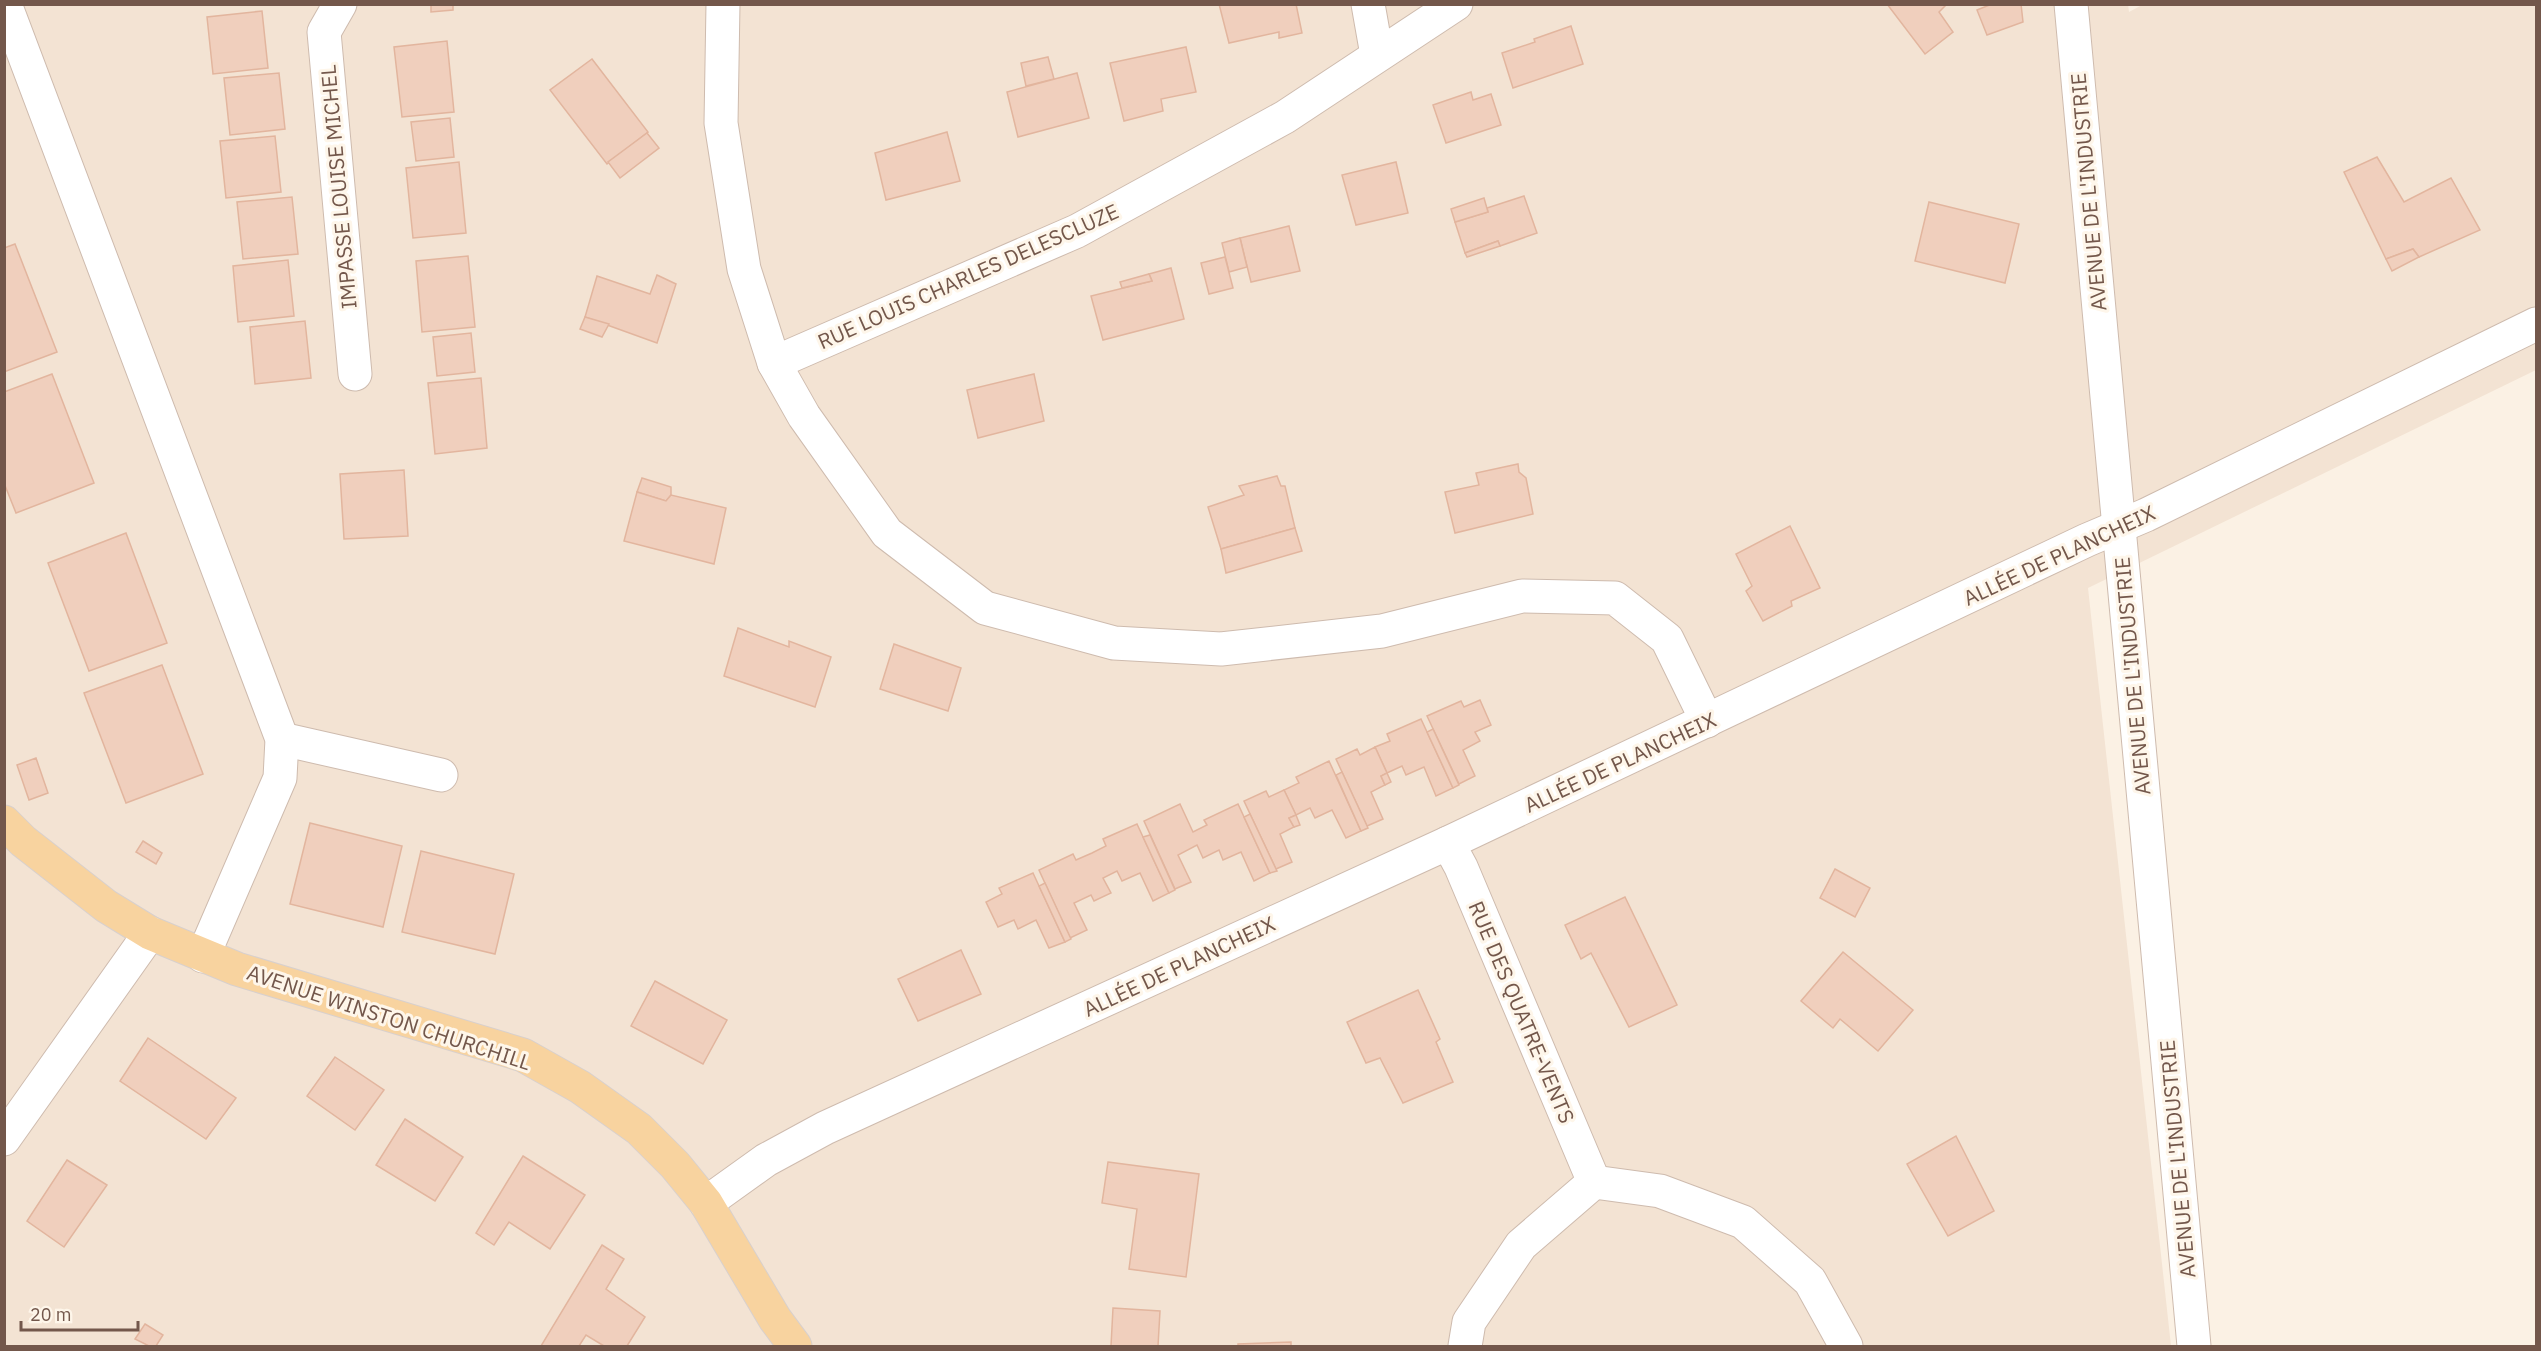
<svg xmlns="http://www.w3.org/2000/svg" width="2541" height="1351" viewBox="0 0 2541 1351" font-family="'IBM Plex Sans',sans-serif">
<style>
.residential{fill:#f3e3d3}
.building{fill:#f0cfbd;stroke:#e2b59e;stroke-width:1.5}
.lines{fill:none;stroke-linecap:round;stroke-linejoin:round}
.minor-casing{stroke:#cebbae;stroke-width:35}
.major-casing{stroke:#d8d0cd;stroke-width:35}
.minor{stroke:#fff;stroke-width:33}
.major{stroke:#f8d39f;stroke-width:33}
.labels{text-anchor:middle;dominant-baseline:central;stroke-width:6;stroke-linejoin:round;paint-order:stroke}
.street-label{font-size:21px;fill:#73574b;stroke:#fef6ea}
</style>
<rect width="100%" height="100%" fill="#fbf1e4"/>
<path class="residential" d="M2128,4L2129,12L2144,4L2536,5V370L2088,588L2171,1346H5V5Z"/>
<g class="building">
<path d="M431,4H453V10L431,12Z"/>
<path d="M1219,4H1296L1302,33L1279,38V32L1229,43Z"/>
<path d="M1887,4H1947L1939,12L1953,32L1925,54Z"/>
<path d="M1992,4H2021L2023,22L1987,35L1977,10Z"/>
<path d="M262,11L268,68L213,74L207,17Z"/>
<path d="M1571,26L1583,64L1513,88L1502,53L1535,42L1534,39Z"/>
<path d="M447,41L454,112L402,117L394,47Z"/>
<path d="M1186,47L1196,92L1161,99L1163,111L1124,121L1110,63Z"/>
<path d="M1048,57L1054,79L1026,86L1021,63Z"/>
<path d="M592,59L648,132L607,164L550,90Z"/>
<path d="M279,73L285,129L230,135L224,78Z"/>
<path d="M1077,73L1089,118L1018,137L1007,92Z"/>
<path d="M1471,92L1473,100L1491,94L1501,125L1446,143L1433,105Z"/>
<path d="M450,118L454,157L416,161L411,122Z"/>
<path d="M947,132L960,181L886,200L875,153Z"/>
<path d="M647,133L659,148L620,178L608,162Z"/>
<path d="M275,136L281,192L226,198L220,141Z"/>
<path d="M2377,157L2404,202L2451,178L2480,230L2419,257L2413,249L2386,259L2344,172Z"/>
<path d="M459,162L466,233L413,238L406,168Z"/>
<path d="M1396,162L1408,213L1356,225L1342,175Z"/>
<path d="M1524,196L1537,233L1500,246L1498,241L1465,253L1455,222L1488,212L1487,208Z"/>
<path d="M292,197L298,254L243,259L237,202Z"/>
<path d="M1484,198L1488,212L1455,222L1451,209Z"/>
<path d="M1929,202L2019,224L2005,283L1915,261Z"/>
<path d="M1289,226L1300,271L1251,282L1240,238Z"/>
<path d="M1240,238L1247,267L1229,272L1222,243Z"/>
<path d="M1498,241L1500,246L1467,257L1465,253Z"/>
<path d="M15,244L57,352L4,372V248Z"/>
<path d="M2413,249L2419,257L2392,271L2386,259Z"/>
<path d="M468,256L475,327L422,332L416,261Z"/>
<path d="M1225,257L1233,288L1209,294L1201,263Z"/>
<path d="M288,260L294,316L238,322L233,266Z"/>
<path d="M1171,268L1184,319L1103,340L1091,296L1152,281L1149,274Z"/>
<path d="M1149,274L1152,281L1122,288L1120,282Z"/>
<path d="M657,275L676,284L657,343L585,317L597,276L650,294Z"/>
<path d="M585,317L609,324L602,337L580,329Z"/>
<path d="M305,321L311,378L255,384L250,327Z"/>
<path d="M471,333L475,372L437,376L433,337Z"/>
<path d="M52,374L94,483L16,513L4,483V392Z"/>
<path d="M1034,374L1044,421L978,438L967,390Z"/>
<path d="M481,378L487,448L435,454L428,383Z"/>
<path d="M1518,464L1519,472L1526,478L1533,514L1455,533L1445,492L1479,485L1476,473Z"/>
<path d="M404,470L408,536L344,539L340,474Z"/>
<path d="M1277,476L1281,486H1285L1295,528L1221,549L1208,507L1244,495L1239,486Z"/>
<path d="M642,478L671,487V495L666,501L637,492Z"/>
<path d="M637,492L666,501L671,495L726,508L714,564L624,541Z"/>
<path d="M1790,526L1820,588L1791,601L1792,606L1763,621L1746,591L1752,586L1736,554Z"/>
<path d="M1295,528L1302,551L1226,573L1221,549Z"/>
<path d="M126,533L167,643L89,671L48,563Z"/>
<path d="M738,628L789,647V641L831,657L815,707L724,676Z"/>
<path d="M894,644L961,668L948,711L880,689Z"/>
<path d="M162,665L203,774L126,803L84,693Z"/>
<path d="M1480,700L1491,725L1475,732L1480,741L1463,750L1475,776L1459,784L1427,716L1461,701L1464,707Z"/>
<path d="M1421,719L1453,788L1436,796L1424,767L1406,775L1402,766L1387,773L1375,747L1390,741L1387,734Z"/>
<path d="M1433,729L1459,785L1453,788L1427,732Z"/>
<path d="M1375,747L1387,773L1381,776L1385,785L1371,792L1383,819L1367,826L1336,759L1357,749L1360,755Z"/>
<path d="M36,758L48,793L29,800L17,765Z"/>
<path d="M1329,761L1361,831L1346,838L1332,810L1315,818L1310,808L1296,815L1284,790L1299,783L1296,777Z"/>
<path d="M1342,772L1368,828L1361,831L1336,775Z"/>
<path d="M1387,773L1391,782L1385,785L1381,776Z"/>
<path d="M1284,790L1296,815L1289,818L1294,827L1280,834L1292,862L1276,869L1244,801L1266,791L1269,797Z"/>
<path d="M1180,804L1193,832L1207,825L1204,820L1238,804L1270,873L1254,881L1241,852L1223,860L1219,850L1203,858L1197,845L1178,855L1191,882L1175,889L1144,821Z"/>
<path d="M1250,814L1276,869L1277,871L1270,873L1244,817Z"/>
<path d="M1296,815L1300,825L1294,827L1289,818Z"/>
<path d="M310,823L402,846L383,927L290,904Z"/>
<path d="M1137,824L1169,893L1153,901L1140,873L1122,881L1117,871L1103,878L1111,893L1094,901L1091,895L1074,903L1087,930L1070,938L1039,870L1073,854L1076,860L1092,853L1106,846L1103,839Z"/>
<path d="M1150,835L1175,890L1169,893L1143,837Z"/>
<path d="M143,841L162,853L156,864L136,852Z"/>
<path d="M421,851L514,874L495,954L402,932Z"/>
<path d="M1835,869L1870,888L1855,917L1820,898Z"/>
<path d="M1033,873L1065,942L1049,948L1036,920L1018,929L1014,920L998,927L986,902L1002,894L999,888Z"/>
<path d="M1045,883L1071,939L1065,942L1039,886Z"/>
<path d="M1625,897L1677,1005L1629,1027L1591,953L1581,959L1565,925Z"/>
<path d="M961,950L981,994L918,1021L898,979Z"/>
<path d="M1843,952L1913,1010L1878,1051L1840,1019L1833,1028L1801,1001Z"/>
<path d="M655,981L727,1020L703,1064L631,1026Z"/>
<path d="M1418,990L1440,1039L1436,1042L1453,1082L1403,1103L1380,1058L1366,1063L1347,1022Z"/>
<path d="M148,1038L236,1098L206,1139L120,1081Z"/>
<path d="M335,1057L384,1090L355,1130L307,1096Z"/>
<path d="M405,1119L463,1157L435,1201L376,1165Z"/>
<path d="M1956,1136L1994,1211L1948,1236L1907,1164Z"/>
<path d="M523,1156L585,1195L550,1249L509,1222L494,1245L476,1233Z"/>
<path d="M67,1160L107,1185L64,1247L27,1221Z"/>
<path d="M1108,1162L1199,1174L1186,1277L1129,1269L1137,1209L1102,1203Z"/>
<path d="M602,1245L624,1259L606,1289L645,1317L627,1346H604L586,1335L579,1346H541Z"/>
<path d="M1113,1308L1160,1311L1158,1346H1111Z"/>
<path d="M145,1324L163,1335L156,1346H149L135,1339Z"/>
<path d="M1291,1342V1346H1238V1344Z"/>
</g>
<g class="lines">
<g class="minor-casing">
<g id="minor">
<path d="M5,4L282,739L280,778L203,956"/>
<path d="M340,4L324,32L355,374"/>
<path d="M723,4L721,123L744,269L774,363L804,416L887,533L985,608L1114,643L1221,649L1382,631L1522,596L1615,598L1667,639L1707,721"/>
<path d="M1368,4L1377,55"/>
<path d="M2071,4L2194,1346"/>
<path d="M774,363L1077,231L1285,117L1456,4"/>
<path d="M282,739L441,775"/>
<path d="M1448,843L1461,867L1594,1182L1521,1245L1469,1322L1465,1346"/>
<path d="M4,1139L150,933"/>
<path d="M1594,1182L1660,1191L1743,1222L1810,1281L1846,1346"/>
<path d="M706,1203L766,1160L825,1128L1448,843L2087,540L2146,515L2536,324"/>
</g>
</g>
<g class="major-casing">
<path id="major" d="M4,822L23,841L106,906L150,933L237,969L523,1055L580,1087L639,1129L675,1165L706,1203L775,1319L795,1346"/>
</g>
<use href="#minor" class="minor"/>
<use href="#major" class="major"/>
</g>
<g class="labels">
<g class="street-label">
<text transform="translate(338 187) rotate(-95)">IMPASSE LOUISE MICHEL</text>
<text transform="translate(2088 192) rotate(-95)">AVENUE DE L'INDUSTRIE</text>
<text transform="translate(968 276) rotate(-24)">RUE LOUIS CHARLES DELESCLUZE</text>
<text transform="translate(2059 555) rotate(-25)">ALLÉE DE PLANCHEIX</text>
<text transform="translate(2132 676) rotate(-95)">AVENUE DE L'INDUSTRIE</text>
<text transform="translate(1620 762) rotate(-25)">ALLÉE DE PLANCHEIX</text>
<text transform="translate(1179 966) rotate(-25)">ALLÉE DE PLANCHEIX</text>
<text transform="translate(1522 1012) rotate(67)">RUE DES QUATRE-VENTS</text>
<text transform="translate(389 1017) rotate(18)">AVENUE WINSTON CHURCHILL</text>
<text transform="translate(2177 1159) rotate(-95)">AVENUE DE L'INDUSTRIE</text>
</g>
</g>
<rect width="2541" height="1351" fill="none" stroke="#73574b" stroke-width="12"/>
<path d="M21 1321v9h117v-9" fill="none" stroke="#73574b" stroke-width="3"/>
<text x="30" y="1321" font-size="18" fill="#73574b" stroke="#fef6ea" stroke-width="4.5" paint-order="stroke">20 m</text>
</svg>
